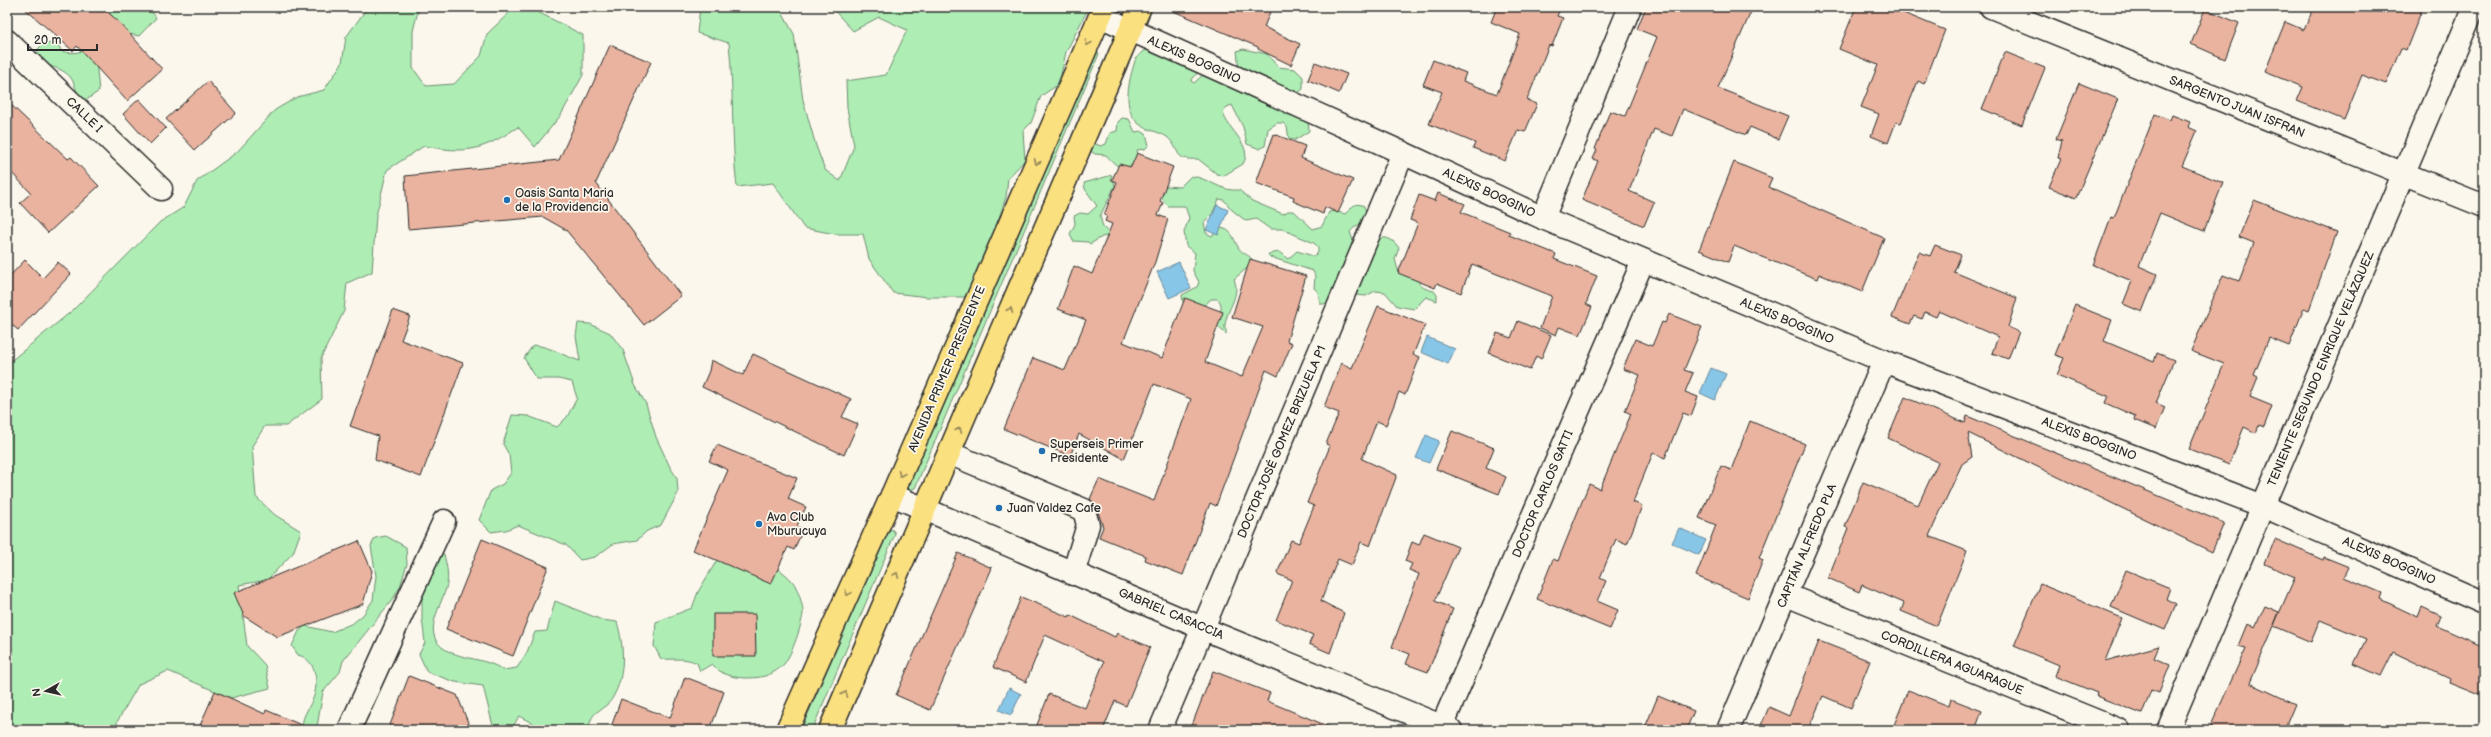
<svg xmlns="http://www.w3.org/2000/svg" width="2491" height="737" viewBox="0 0 2491 737" font-family="'Balsamiq Sans',sans-serif">
<style>
.green{fill:#aeedb4;stroke:#6c8c70}
.water{fill:#88c6e8;stroke:#63889c}
.building{fill:#e9b39f;stroke:#2b2b2b}
.lines{fill:none;stroke-linecap:round;stroke-linejoin:round}
.minor-casing{stroke:#2b2b2b;stroke-width:25}
.major-casing{stroke:#2b2b2b;stroke-width:25}
.minor{stroke:#fbf7ec;stroke-width:22}
.major{stroke:#fbe080;stroke-width:22}
.oneway{stroke:#938656}
.poi-dot{fill:#1f6fb2;stroke:#fbf7ec;stroke-width:1.5}
.labels{text-anchor:middle;dominant-baseline:central;stroke-width:3.5;stroke-linejoin:round;paint-order:stroke}
.street-label{font-size:12px;fill:#2b2b2b;stroke:#fbf7ec}
.poi-label{font-size:12px;fill:#2b2b2b;stroke:#fbf7ec;text-anchor:start}
</style>
<rect width="100%" height="100%" fill="#fbf7ec"/>
<filter id="ink" filterUnits="userSpaceOnUse"><feTurbulence type="fractalNoise" baseFrequency=".025" numOctaves="2"/><feDisplacementMap in="SourceGraphic" scale="8" xChannelSelector="R" yChannelSelector="G"/><feConvolveMatrix kernelMatrix="1 2 1 2 8 2 1 2 1" color-interpolation-filters="sRGB"/></filter>
<g filter="url(#ink)">
<g class="green">
<path d="M114,7C129,7 149,2 156,18L139,36L124,33L96,60L99,91L85,101C73,90 77,87 71,78C59,63 44,72 37,50L43,44L58,43L61,51C87,58 97,42 107,21C110,15 110,11 114,7Z"/>
<path d="M368,7H419L413,31V68L426,86L454,84L481,56L487,34L515,7H528L583,35V75L561,115L535,147L518,127C481,151 469,154 424,146L387,170L376,216L372,272L347,283L344,311L321,358L322,399L286,426H265L252,446L256,497L275,515L301,531L293,553L267,580L239,585L247,646L265,665L270,688L231,698L168,671L139,684L117,722L119,730H7V364L73,310L160,222L184,207L197,181L237,152L275,110L297,97L324,90L342,63L346,37Z"/>
<path d="M700,7H779L794,34L803,100L816,146L825,170L840,181L854,146L847,108L846,81L886,75L907,30L879,17L853,31L831,7H1089L1066,52L1059,84L1041,96L1031,123L1023,131L1025,160L1008,178L1006,197L978,282L965,297H928L893,293L869,259L863,234H835L804,228L773,183L737,187C731,139 734,91 729,43L697,33Z"/>
<path d="M1095,48L1099,54L915,488L910,490L905,485Z"/>
<path d="M1147,48L1202,67L1191,81L1194,83L1207,71L1239,69L1237,51L1243,49L1267,54L1278,67L1295,69L1303,77V89L1294,96L1285,87L1279,88L1285,114L1308,120L1309,131L1295,140L1289,139L1287,127L1283,123H1277L1268,129L1265,146L1260,149L1247,144L1243,127L1232,105L1227,107L1223,113C1228,130 1254,146 1243,164L1223,176L1217,174L1198,159C1172,161 1182,150 1167,137C1158,131 1148,131 1139,124C1121,109 1129,80 1135,61C1136,57 1144,52 1147,48Z"/>
<path d="M1122,118L1129,119L1135,132L1141,131L1146,134L1149,145L1145,149L1137,150L1138,158C1125,175 1118,168 1106,155L1095,154L1089,150L1093,143L1101,146L1106,144L1110,133L1117,131L1118,122Z"/>
<path d="M1112,175L1111,180L1114,181L1115,186L1100,216L1103,227L1111,235L1102,237L1090,244L1088,242L1073,241L1070,234L1075,224L1074,216L1080,213L1088,214L1097,206L1085,189L1084,183Z"/>
<path d="M1191,176C1209,178 1221,192 1239,190L1252,201L1283,214L1288,211H1294L1313,229L1322,226L1329,212L1334,211L1345,214C1352,208 1354,201 1364,206C1371,223 1358,222 1350,232L1354,243L1364,245C1378,238 1388,232 1399,248L1395,259L1398,270L1416,273C1419,286 1421,288 1434,291L1437,295V301L1426,297L1414,309L1397,306L1385,292L1375,291L1366,296L1355,295L1341,278L1336,281C1336,292 1334,305 1320,304L1318,292L1314,288L1315,276L1313,271L1270,257L1268,254L1279,252L1288,259L1297,251L1313,256L1318,253V247L1314,243L1282,229H1270L1256,219L1246,221L1232,210L1224,200L1219,199L1212,214L1204,222L1206,233L1212,236L1220,228C1232,229 1233,238 1238,247C1244,257 1256,254 1253,269H1246L1234,279C1241,296 1227,308 1225,325C1224,329 1227,329 1226,334L1217,326C1216,316 1226,309 1218,299H1211L1203,307L1187,305L1183,302L1182,295L1197,287L1199,282L1193,271L1195,253L1186,246L1184,232L1189,218L1185,206H1168C1161,199 1160,195 1165,186L1180,187Z"/>
<path d="M578,323L590,324L610,333L623,350L635,385L646,404L656,437L670,467L677,478L678,493L661,525L647,531L637,540L613,544L595,557L580,560L566,545L518,525L506,530L491,532L479,520L491,490L503,484L511,473L509,455L503,444L512,415L528,416L557,427L567,417L577,398L572,382L558,379H537L524,358L533,345C550,346 563,356 580,361L576,336Z"/>
<path d="M888,529L893,530L895,534L812,730H801Z"/>
<path d="M386,536L406,547L407,564L400,587L393,599L343,661L340,672L323,692L317,727L302,726C303,714 310,707 314,696C319,680 315,659 298,655L292,646L299,631L305,626L332,632L353,623L363,615L373,600L376,576L371,546L375,538Z"/>
<path d="M428,552L444,554C446,564 449,573 447,584C443,605 419,634 446,650C464,660 486,658 503,670L517,668L527,652L535,632L547,631L555,601L602,620L617,622C624,645 626,675 613,697C605,712 590,708 589,730H545L519,716L511,730H494L483,686L455,682L427,672L419,654L425,643L422,618V590Z"/>
<path d="M756,555C769,563 783,570 793,582C797,587 804,607 803,614C801,627 791,659 781,667C769,677 759,678 745,678C730,677 722,675 712,664L700,671L697,663C685,657 675,660 661,659L654,646L656,622L692,608L698,592L717,560Z"/>
</g>
<g class="water">
<path d="M1217,205L1228,210L1218,235L1206,230Z"/>
<path d="M1179,262L1191,288L1169,298L1157,272Z"/>
<path d="M1427,337L1455,349L1448,364L1421,352Z"/>
<path d="M1711,368L1726,374L1715,400L1700,393Z"/>
<path d="M1426,435L1439,441L1429,463L1416,458Z"/>
<path d="M1679,528L1706,540L1699,555L1672,543Z"/>
<path d="M1009,688L1021,694L1011,715L999,710Z"/>
</g>
<g class="building">
<path d="M23,7H102L119,22L162,69L127,101L77,46L73,51Z"/>
<path d="M1164,7H1272L1264,27L1300,44L1291,65L1258,49V47Z"/>
<path d="M1497,7H1561L1557,16L1563,18L1552,46L1549,45L1527,100L1537,104L1525,132L1518,130L1505,161L1473,148L1475,143L1429,124L1442,92L1423,85L1433,60L1466,73L1463,81L1497,94L1520,34L1491,22Z"/>
<path d="M1646,7H1753L1718,88L1788,116L1778,139L1750,127L1746,135L1683,109L1672,136L1654,129L1629,191L1654,202L1644,226L1582,200L1598,161L1593,159L1597,150L1595,149L1610,111L1625,116L1657,37L1637,29Z"/>
<path d="M1856,7H1889L1945,30L1924,84L1918,81L1901,123L1896,122L1888,143L1871,136L1879,114L1861,107L1878,65L1839,49Z"/>
<path d="M2314,7H2423L2406,50L2401,48L2386,84L2362,75L2344,120L2297,101L2303,87L2265,72L2285,22L2304,30Z"/>
<path d="M2205,9L2239,23L2225,59L2191,44Z"/>
<path d="M610,45L651,62L596,183L681,296L644,325L566,230L543,217L408,229L405,176L559,160Z"/>
<path d="M2005,52L2045,68L2022,125L1982,109Z"/>
<path d="M1315,62L1347,74L1339,93L1308,80Z"/>
<path d="M208,81L236,113L195,150L166,119Z"/>
<path d="M2079,83L2118,99L2076,198L2049,187L2061,159L2058,158L2062,141L2056,139Z"/>
<path d="M139,99L166,128L150,144L123,114Z"/>
<path d="M7,101L68,159L71,157L99,186L48,233L20,203L31,193L7,168Z"/>
<path d="M2155,114L2170,120L2172,115L2190,122L2188,127L2197,131L2182,166L2223,183L2204,231L2160,213L2139,266L2157,274L2142,312L2123,304L2132,281L2093,265L2111,217L2114,218Z"/>
<path d="M1274,134L1305,146L1301,158L1353,180L1338,213L1325,207L1323,214L1293,201L1294,197L1256,183Z"/>
<path d="M1137,153L1173,167L1160,201L1163,203L1158,215L1168,219L1155,262L1123,342L1162,358L1185,298L1223,312L1205,362L1242,377L1263,327L1232,317L1250,259L1306,276L1287,341L1292,343L1278,376L1266,370L1216,506L1210,503L1183,575L1145,560L1146,556L1099,537L1103,527L1096,506L1090,499L1099,479L1154,501L1191,399L1154,384L1124,459L1079,434L1070,456L1004,429L1033,358L1065,370L1086,320L1058,309L1074,266L1092,274L1112,224L1105,221L1107,216L1104,215L1117,182L1112,180L1119,164L1131,167Z"/>
<path d="M1734,162L1772,178L1768,187L1884,238L1862,292L1819,274L1817,279L1734,246L1728,262L1699,250Z"/>
<path d="M1438,193L1465,204L1461,212L1510,232L1509,235L1556,254L1554,259L1597,276L1586,304L1592,307L1580,335L1559,327L1556,335L1540,328L1552,296L1472,264L1461,293L1437,283L1435,288L1398,273L1418,223L1410,220L1419,195L1435,201Z"/>
<path d="M2254,200L2337,232L2309,310L2304,308L2289,346L2269,338L2254,375L2258,377L2250,397L2272,406L2264,427L2259,425L2256,433L2244,427L2229,465L2189,449L2224,364L2191,351L2223,275L2239,281L2254,243L2239,237Z"/>
<path d="M1935,245L1961,255L1954,272L2017,298L2008,327L2019,332L2008,359L1992,353L1998,337L1939,311L1936,317L1925,312L1922,319L1914,316L1910,324L1892,317L1919,252L1930,256Z"/>
<path d="M25,260L43,278L58,262L71,274L18,330L7,321V279Z"/>
<path d="M2075,305L2112,320L2104,341L2154,362L2157,353L2174,360L2156,403L2165,407L2156,429L2134,420L2135,416L2105,403L2108,396L2057,375L2064,358L2055,355Z"/>
<path d="M1378,306L1425,325L1413,355L1420,357L1405,395L1399,392L1386,425L1377,421L1362,459L1397,475L1370,546L1361,542L1352,565L1338,559L1321,601L1344,613L1330,653L1309,644L1313,635L1276,620L1292,580L1277,574L1291,540L1299,543L1314,506L1307,503L1330,446L1326,444L1339,413L1324,407L1341,363L1352,368Z"/>
<path d="M393,310L410,316L401,340L463,363L421,477L375,460L378,436L350,426Z"/>
<path d="M1669,314L1702,327L1684,370L1693,373L1685,392L1698,397L1691,416L1683,413L1665,458L1653,453L1633,502L1642,506L1627,544L1616,539L1600,578L1606,581L1597,601L1618,610L1610,629L1537,599L1553,559L1558,561L1589,484L1600,489L1631,414L1625,411L1640,375L1623,369L1635,339L1652,346L1662,322L1665,323Z"/>
<path d="M1518,321L1551,335L1541,359L1536,356L1530,370L1489,353L1497,333L1511,338Z"/>
<path d="M753,354L851,399L842,417L858,424L844,455L702,387L709,371L711,360L743,375Z"/>
<path d="M1905,397L1965,423L1967,416L2224,523L2212,552L1968,433L1972,457L1962,464L1929,536L1967,551L1937,626L1901,611L1904,603L1862,585L1859,592L1828,578L1848,528L1845,527L1863,482L1918,505L1938,462L1888,438Z"/>
<path d="M1750,421L1805,444L1759,558L1763,560L1748,598L1696,576L1716,525L1699,518L1721,466L1731,470Z"/>
<path d="M1452,431L1494,448L1486,468L1506,477L1499,494L1436,469Z"/>
<path d="M717,445L797,478L788,499L806,507L797,526L803,529L794,550L788,547L771,584L693,550L728,470L709,461Z"/>
<path d="M1424,533L1458,547L1435,601L1453,609L1428,672L1406,664L1410,654L1392,647L1419,574L1409,570L1412,564L1405,561L1412,542L1419,545Z"/>
<path d="M482,539L548,567L513,656L446,629Z"/>
<path d="M2275,539L2323,560L2324,557L2349,567L2344,577L2382,593L2380,599L2418,617L2422,607L2441,616L2437,626L2484,647V697L2449,683L2450,679L2393,652L2381,676L2354,664L2366,639L2320,620L2311,642L2274,626L2250,683L2295,704L2284,730H2209L2246,648L2238,646L2247,624L2255,627L2265,606L2279,612L2274,625L2295,577L2265,564Z"/>
<path d="M359,541L372,571L363,604L277,637L244,616L234,593Z"/>
<path d="M958,553L992,568L930,710L896,695Z"/>
<path d="M2126,570L2170,588L2166,599L2176,604L2165,630L2111,607Z"/>
<path d="M2040,584L2122,618L2105,661L2159,646L2154,658L2170,665L2159,693L2151,690L2142,714L2096,696L2097,693L2055,676L2059,665L2014,646Z"/>
<path d="M1021,597L1069,617L1070,615L1115,637L1117,633L1150,647L1126,706L1115,701L1103,730H1035L1049,694L1085,708L1104,662L1045,635L1026,682L993,667Z"/>
<path d="M713,614H755L756,656H713Z"/>
<path d="M1819,641L1870,661L1851,708L1823,696L1810,725L1822,730H1759L1769,707L1789,716Z"/>
<path d="M1213,671L1270,693L1267,701L1337,730H1190Z"/>
<path d="M409,676L457,695L471,730H388Z"/>
<path d="M685,677L724,692L710,730H610L621,699L670,718Z"/>
<path d="M1908,690L1949,706L1951,699L1982,711L1975,730H1892Z"/>
<path d="M215,691L265,714L266,710L313,730H198Z"/>
<path d="M1658,696L1694,711L1686,730H1644Z"/>
</g>
<g class="lines">
<g class="minor-casing">
<g id="minor">
<path d="M1991,7L2484,206"/>
<path d="M1100,16L1403,153L1543,218L1884,361L2263,506L2484,603"/>
<path d="M7,41L161,189"/>
<path d="M1543,218L1630,7"/>
<path d="M949,453L1084,510L1088,525L1073,574"/>
<path d="M892,495L1204,629L1451,730"/>
<path d="M1786,595L2119,730"/>
<path d="M1442,726L1643,261"/>
<path d="M349,730L444,521"/>
<path d="M1160,730L1403,153"/>
<path d="M1728,730L1884,361"/>
<path d="M2168,730L2474,7"/>
</g>
</g>
<g class="major-casing">
<g id="major">
<path d="M787,730L892,495L1104,7"/>
<path d="M830,730L1140,7"/>
</g>
</g>
<use href="#minor" class="minor"/>
<use href="#major" class="major"/>
</g>
<defs><path id="oneway-chevron" d="M-2-3.5L2.5 0L-2 3.5" fill="none" stroke-width="1.6" stroke-linecap="round" stroke-linejoin="round"/></defs>
<g class="oneway">
<use href="#oneway-chevron" transform="translate(1088 43) rotate(113)"/>
<use href="#oneway-chevron" transform="translate(1037 162) rotate(113)"/>
<use href="#oneway-chevron" transform="translate(1010 310) rotate(-67)"/>
<use href="#oneway-chevron" transform="translate(959 430) rotate(-67)"/>
<use href="#oneway-chevron" transform="translate(901 474) rotate(113)"/>
<use href="#oneway-chevron" transform="translate(896 575) rotate(-67)"/>
<use href="#oneway-chevron" transform="translate(848 593) rotate(114)"/>
<use href="#oneway-chevron" transform="translate(845 694) rotate(-67)"/>
</g>
</g>
<g class="poi-dot">
<circle cx="507" cy="200" r="4"/>
<circle cx="1042" cy="451" r="4"/>
<circle cx="999" cy="508" r="4"/>
<circle cx="759" cy="524" r="4"/>
</g>
<g class="labels">
<g class="street-label">
<text transform="translate(1194 60) rotate(24)">ALEXIS BOGGINO</text>
<text transform="translate(2237 107) rotate(22)">SARGENTO JUAN ISFRAN</text>
<text transform="translate(84 115) rotate(44)">CALLE I</text>
<text transform="translate(1489 193) rotate(25)">ALEXIS BOGGINO</text>
<text transform="translate(1787 321) rotate(23)">ALEXIS BOGGINO</text>
<text transform="translate(947 369) rotate(-67)">AVENIDA PRIMER PRESIDENTE</text>
<text transform="translate(2321 369) rotate(-67)">TENIENTE SEGUNDO ENRIQUE VELÁZQUEZ</text>
<text transform="translate(2089 439) rotate(21)">ALEXIS BOGGINO</text>
<text transform="translate(1282 442) rotate(-67)">DOCTOR JOSÉ GOMEZ BRIZUELA P1</text>
<text transform="translate(1543 494) rotate(-67)">DOCTOR CARLOS GATTI</text>
<text transform="translate(1807 546) rotate(-67)">CAPITÁN ALFREDO PLA</text>
<text transform="translate(2389 561) rotate(24)">ALEXIS BOGGINO</text>
<text transform="translate(1171 614) rotate(23)">GABRIEL CASACCIA</text>
<text transform="translate(1952 663) rotate(22)">CORDILLERA AGUARAGUE</text>
</g>
<g class="poi-label">
<text x="515" y="193">Oasis Santa Maria<tspan x="515" dy="14">de la Providencia</tspan></text>
<text x="1050" y="444">Superseis Primer<tspan x="1050" dy="14">Presidente</tspan></text>
<text x="1007" y="508">Juan Valdez Cafe</text>
<text x="767" y="517">Ava Club<tspan x="767" dy="14">Mburucuya</tspan></text>
</g>
</g>
<rect width="2491" height="737" fill="none" stroke="#fbf7ec" stroke-width="24"/>
<rect x="12" y="12" width="2467" height="713" fill="none" stroke="#2b2b2b" stroke-width="1.5" filter="url(#ink)"/>
<g transform="translate(46 691) rotate(262)" stroke="#fbf7ec" stroke-width="3" paint-order="stroke">
<path d="M0-3L7 15L0 10L-7 15Z" fill="#2b2b2b"/>
<text y="-6" font-size="11" font-weight="bold" text-anchor="middle" fill="#2b2b2b">N</text>
</g>
<path d="M28 44v6h69v-6" fill="none" stroke="#2b2b2b" stroke-width="2"/>
<text x="34" y="44" font-size="12" fill="#2b2b2b" stroke="#fbf7ec" stroke-width="3" paint-order="stroke">20 m</text>
</svg>
